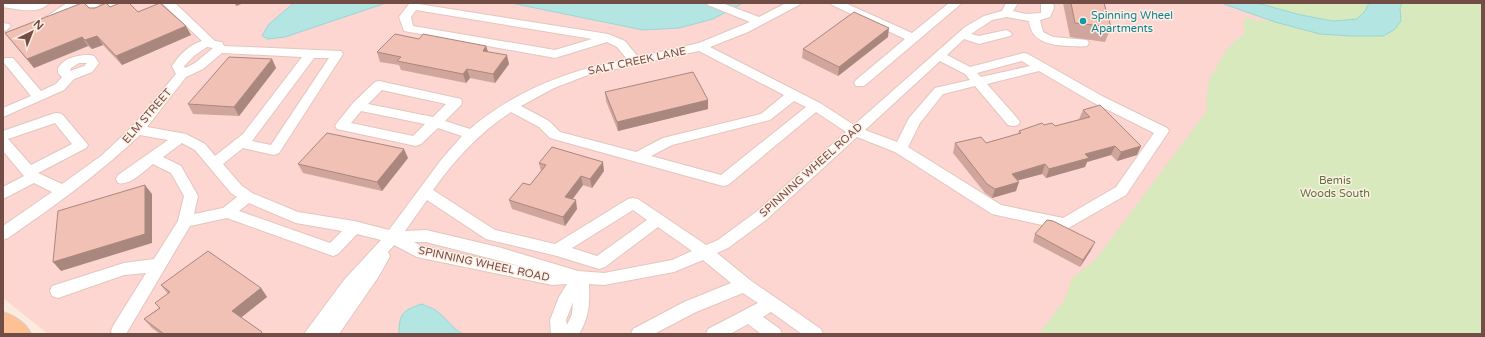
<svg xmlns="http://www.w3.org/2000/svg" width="1485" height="337" viewBox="0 0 1485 337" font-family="'Varela Round',sans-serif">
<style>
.commercial{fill:#fdd5d1}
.green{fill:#d8e9bd}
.water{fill:#b3e5e3;stroke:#99d7d5}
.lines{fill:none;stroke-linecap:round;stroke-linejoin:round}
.minor-casing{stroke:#e2c7bd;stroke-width:2}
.major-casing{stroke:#d8cdcb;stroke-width:2}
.minor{fill:#fff;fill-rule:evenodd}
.major{fill:#fdc194;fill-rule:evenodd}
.wall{fill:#d0a69c}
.shaded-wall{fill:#a9877f}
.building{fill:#f2c1b5;stroke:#a9877f}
.culture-dot{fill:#0f9aa8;stroke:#ffefe4;stroke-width:1.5}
.labels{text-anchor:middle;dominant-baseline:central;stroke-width:3;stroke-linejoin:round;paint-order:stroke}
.culture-label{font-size:11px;fill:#0d838f;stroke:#ffefe4;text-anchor:start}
.street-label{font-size:11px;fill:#724d46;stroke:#ffefe4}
.park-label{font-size:11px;fill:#57733c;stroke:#ffefe4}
</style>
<rect width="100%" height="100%" fill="#fceade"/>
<path class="commercial" d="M3,3H511L643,30L680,28L713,19L743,3H1221L1274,22L1045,334H48L3,298Z"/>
<path class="green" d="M1257,3H1482V334H1039L1065,299L1072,278L1096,259L1206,112L1208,82L1226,50L1244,33V18L1274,22L1282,11Z"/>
<g class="water">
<path d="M294,3H386L285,37L268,39L262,36L269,24Z"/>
<path d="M511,3H743L713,19L679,28L643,30Z"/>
<path d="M1221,3H1257L1301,15L1333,21L1357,19L1365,11L1369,3H1402L1400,8L1401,21L1394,30L1383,36H1351L1320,34L1275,22Z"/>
<path d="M422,304C428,307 434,308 439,313C448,320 453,329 463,334H399C399,315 402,310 422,304Z"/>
</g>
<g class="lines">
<g class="minor-casing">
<g id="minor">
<path d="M3,3H49C39,15 17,9 3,7Z"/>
<path d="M67,3H81L52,22H44L42,20L44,18Z"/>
<path d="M85,3H97L102,7L112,3H128L126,5L100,15L96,14Z"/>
<path d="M162,3H175L215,41L222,42L224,46L341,51L343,54L279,153L274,155L243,148L223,164L241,185L252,193L298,212L354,221L389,230L441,160L462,136L438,128L421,144L416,146L337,129L335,126L337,123L353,103L375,82L379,81L461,99L462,102L461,105L445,121L470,129C515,90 570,70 627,59L617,47L607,42L555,58L404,31L399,17L409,4L412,3L608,34L625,41L638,57L699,43L750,22L708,5L706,3H722L759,17L786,3H801L799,5L748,32L710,47L820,103L854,125L965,27L984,16L1002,11L1006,3H1018L1013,11L1026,14L1041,13V3H1053L1054,8L1050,17L1040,20L1043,32L1053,37L1087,40L1089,43L1087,46C1081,47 1074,46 1068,46C1050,45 1031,42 1029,21L1007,17L992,20L971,34L979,36L1006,30L1010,32L1012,34L1010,36L979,44L964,39L947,55L970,67L1024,53L1028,54L1102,96L1167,128L1169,131L1126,195L1065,230L992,214L895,152L857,137L766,220L728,248L717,253L750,280L821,329L823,334H802L771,312L763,317L780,329L782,334H761L748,324L730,334H706L708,329L758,303L743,293L696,312L654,334H631L633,329L684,302L731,283L703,260L674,272L604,285L589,284C590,303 589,318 579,334H551L550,320L559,297L567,284L552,285L417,257L394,245L388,252L390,256L379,276L339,334H304L344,280L381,240L357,234L338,254L333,256L227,218L190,226L126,334H112L111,331L113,326L146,273L124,275L58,298L52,296L50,291L52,286L124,263L154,259L178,221L184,196L171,173L153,164C144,171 130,186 118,183L116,179L118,175L168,140L140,135C99,174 54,206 8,238L3,240V226L52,192L34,183L3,199V187L24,176L3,151V131L52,114L57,113L62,114L88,145L86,148L38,173L62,184L101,156L132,127L176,74L172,66C179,55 189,45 202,41ZM416,10L592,39L555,50L413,26L411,17ZM207,47L213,48L195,63L185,68L184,66L195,55ZM699,51L784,95L761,114L663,138L636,152L560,132L549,121L521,106L554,88L588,75ZM222,53L302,57L243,134L215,156L205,144L186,134L147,127L186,77L203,69ZM314,58H329L271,145L252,141ZM940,61L965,74L970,80L935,88L909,118L897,142L865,130ZM1022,61L1030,66L981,77L977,73ZM1039,71L1092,102L1154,133L1116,187L1063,218L1001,205L908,147L920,123L943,94L975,86L1008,125L1013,126L1018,125L1020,122L1018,119L987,84ZM382,90L446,104L433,117L368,104ZM794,101L806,107L721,175L651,156L672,145L770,120ZM361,111L425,124L413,136L351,123ZM511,112L539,127L550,138L723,186L728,185L816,112L846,132L756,212L718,240L706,245L638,199L633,198L628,199L555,244L495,230L433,190C455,159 479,133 511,112ZM55,123L72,144L31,165L8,139ZM182,143L195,150L231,193L237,197L223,208L194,214L198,196L181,166L163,157ZM427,200L486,239L557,256L599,269L605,267L658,227L692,251L672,260L604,273L578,271L498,247L426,230L405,231ZM249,203L296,223L342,231L330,243L239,211ZM633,210L647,220L597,256L572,248ZM414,242H426L524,267L421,246ZM573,302L572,314L567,325L566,320Z"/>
<path d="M830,3H845L912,33L949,3H962L864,86H856L854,83L856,80L905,39L832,5Z"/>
<path d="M3,23L9,24L11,26L7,30L3,31Z"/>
<path d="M90,55L94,56L99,63L92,72L74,79L64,90L3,117V108L31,96L5,64L3,61L5,58H13L41,91L56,84L62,77L58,73V68C65,57 78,55 90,55ZM79,63H87L84,66L70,71L71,68Z"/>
</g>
</g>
<g class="major-casing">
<path id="major" d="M3,312C14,316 26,323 31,334L3,333Z"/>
</g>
<use href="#minor" class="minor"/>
<use href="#major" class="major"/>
</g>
<g class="wall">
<path d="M1063,3H1104L1111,27L1105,42L1070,37Z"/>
<path d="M110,7L138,12L191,35L122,65L103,45L92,49L88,46L34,68L5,33L89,8Z"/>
<path d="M888,37L838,76L802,58L803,49Z"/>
<path d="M419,39L486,46L488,52L509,64L495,83L470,78L466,83L401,70L399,65L380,62L377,52Z"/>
<path d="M272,59L276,68L239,116L193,114L188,104Z"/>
<path d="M605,92L708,100V109L618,131L606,101Z"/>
<path d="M1083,110L1141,146L1137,155L1117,161L1111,155L1087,162L1085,167L1046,178L1042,174L1018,180L1016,191L992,198L985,193L953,153L955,143H986L1018,134L1019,131L1055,126L1080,119H1079Z"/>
<path d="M408,158L382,191L303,173L298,164Z"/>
<path d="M539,163L604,171L592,188L583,185L573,199L577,209L565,226L512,209L509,200L530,185L541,171Z"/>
<path d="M1035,234L1091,250L1080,267L1033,242Z"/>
<path d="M161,285L261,288L267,297L241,317L262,332L263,334H160L152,328L144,319L159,308L155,303L168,294Z"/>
</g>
<g class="shaded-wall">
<path d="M235,3H244L236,6Z"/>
<path d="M186,26L191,35L122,65L116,56Z"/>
<path d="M889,28L888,37L838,76L839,67Z"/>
<path d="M97,36L103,45L92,49L85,40Z"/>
<path d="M82,37L88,46L34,68L27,59Z"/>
<path d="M486,46L489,55L483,51Z"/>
<path d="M507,55L509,64L495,83L493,74Z"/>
<path d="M272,59L276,68L239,116L234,107Z"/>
<path d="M467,69L470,78L466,83L463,74Z"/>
<path d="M708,100V109L618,131L617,122Z"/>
<path d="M1115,146L1111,155L1087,162L1085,167L1046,178L1049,169L1085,154Z"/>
<path d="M1141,146L1137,155L1117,161L1121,152Z"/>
<path d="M404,149L408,158L382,191L377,182Z"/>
<path d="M603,162L604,171L592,188L590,179Z"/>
<path d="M1045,164L1042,174L1009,183L1012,174Z"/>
<path d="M581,176L583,185L567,206L565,197Z"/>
<path d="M1019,182L1016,191L992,198L995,189Z"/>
<path d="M145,185L152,194V243L61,271L53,262Z"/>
<path d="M576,200L577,209L565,226L563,217Z"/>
<path d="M1095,242L1091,250L1080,267L1083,260Z"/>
<path d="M261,288L267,297L238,320L232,311Z"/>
</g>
<g class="building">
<path d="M82,3H84L89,8H95L106,3L110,7L120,3H129L138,12L160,3L186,26L116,56L97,36L85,40L82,37L27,59L5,33Z"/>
<path d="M1071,3H1104L1111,27L1075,23Z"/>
<path d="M854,12L889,28L839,67L803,49Z"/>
<path d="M395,34L419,39L423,34L486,46L483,51L507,55L493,74L467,69L463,74L397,61L401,57L377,52Z"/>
<path d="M229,57L272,59L234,107L188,104Z"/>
<path d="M693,72L708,100L617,122L605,92Z"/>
<path d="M1100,105L1141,146L1121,152L1115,146L1085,154L1089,158L1049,169L1045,164L1012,174L1019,182L995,189L987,184L955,143L981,137L986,143L1021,133L1019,131L1042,123L1044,125L1052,123L1055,126L1090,117L1083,110Z"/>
<path d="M327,133L404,149L377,182L298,164Z"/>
<path d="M552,147L603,162L590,179L581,176L565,197L576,200L563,217L509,200L523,183L530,185L546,165L539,163Z"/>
<path d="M145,185V234L53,262L58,211Z"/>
<path d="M1047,220L1053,221L1095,242L1083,260L1035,234Z"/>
<path d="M208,251L261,288L232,311L262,332L260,334H164L144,319L160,308L155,303L170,292L161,285Z"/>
</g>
<circle class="culture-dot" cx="1083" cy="21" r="4"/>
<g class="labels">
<g class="culture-label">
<text x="1091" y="15">Spinning Wheel<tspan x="1091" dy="13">Apartments</tspan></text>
</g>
<g class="street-label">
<text transform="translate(637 61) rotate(-12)">SALT CREEK LANE</text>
<text transform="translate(147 116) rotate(-49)">ELM STREET</text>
<text transform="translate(811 170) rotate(-42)">SPINNING WHEEL ROAD</text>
<text transform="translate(484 264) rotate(12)">SPINNING WHEEL ROAD</text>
</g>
<g class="park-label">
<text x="1335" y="180">Bemis<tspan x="1335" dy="13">Woods South</tspan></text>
</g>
</g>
<rect width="1485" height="337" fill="none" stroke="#724d46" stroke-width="8"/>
<g transform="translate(32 32) rotate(43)" stroke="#ffefe4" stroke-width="3" paint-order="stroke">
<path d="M0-3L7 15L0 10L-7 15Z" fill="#724d46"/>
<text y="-6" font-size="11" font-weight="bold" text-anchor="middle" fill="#724d46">N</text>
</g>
</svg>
